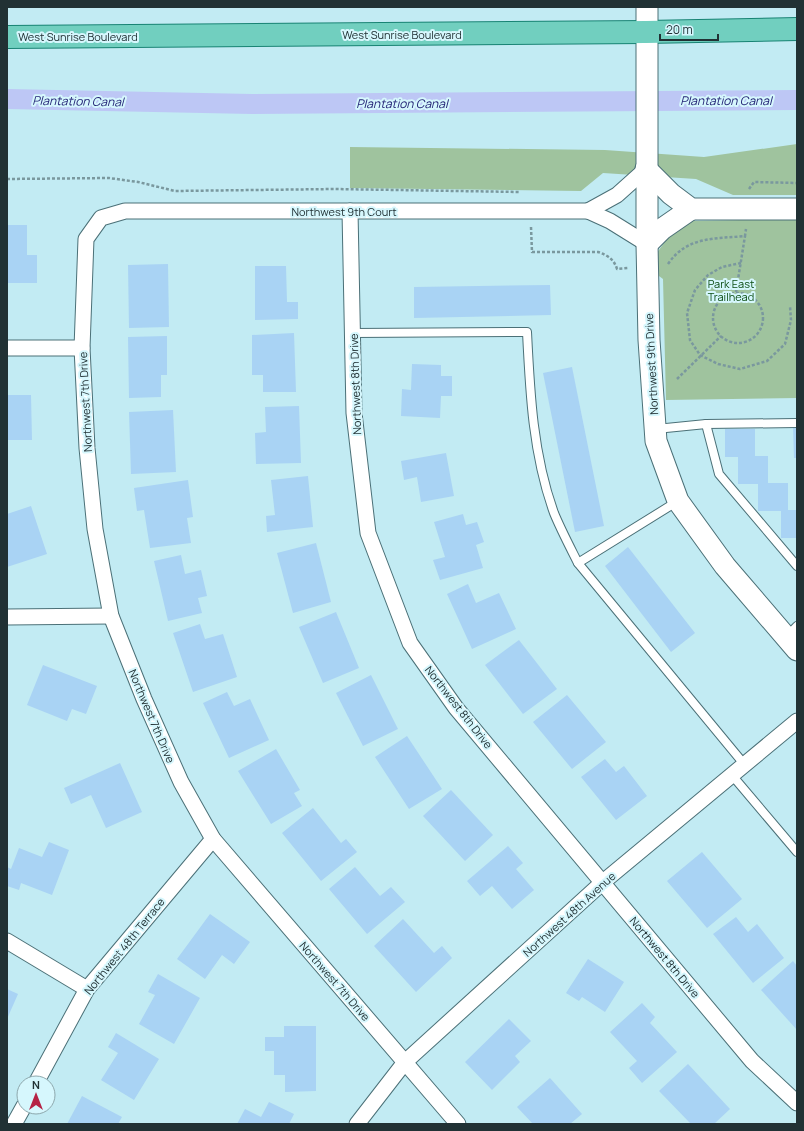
<svg xmlns="http://www.w3.org/2000/svg" width="804" height="1131" viewBox="0 0 804 1131" font-family="Manrope,sans-serif">
<style>
.green{fill:#9fc39e}
.lines{fill:none;stroke-linecap:round;stroke-linejoin:round}
.canal{stroke:#bdc7f5;stroke-width:20}
.building{fill:#a9d3f4}
.lane-casing{stroke:#4b7077;stroke-width:10}
.street-casing{stroke:#4b7077;stroke-width:17}
.secondary-casing{stroke:#4b7077;stroke-width:23}
.primary-casing{stroke:#188373;stroke-width:24}
.path{stroke:#7a989e;stroke-width:2.5;stroke-dasharray:3 2;stroke-linecap:butt}
.lane{stroke:#fff;stroke-width:8}
.street{stroke:#fff;stroke-width:15}
.secondary{stroke:#fff;stroke-width:21}
.primary{stroke:#71cfbf;stroke-width:22}
.labels{text-anchor:middle;dominant-baseline:central;stroke-width:4;stroke-linejoin:round;paint-order:stroke}
.street-label{font-size:11px;fill:#213134;stroke:#d6f7fd}
.park-label{font-size:11px;fill:#0c4d12;stroke:#d6f7fd}
.water-label{font-size:12px;font-style:italic;fill:#222275;stroke:#d6f7fd}
</style>
<rect width="100%" height="100%" fill="#c2ebf3"/>
<g class="green">
<path d="M797,144V195H733L696,179L603,173L581,191L350,188V147L605,150L704,157Z"/>
<path d="M797,219V398L666,400L663,279L647,267L671,233L690,221Z"/>
</g>
<g class="lines">
<path class="canal" d="M7,99L252,104L797,100"/>
</g>
<g class="building">
<path d="M7,225H27V255H37V283H7Z"/>
<path d="M168,264L169,327L129,328L128,265Z"/>
<path d="M255,266H286L287,302H298V319L255,320Z"/>
<path d="M550,285L551,315L414,318V287Z"/>
<path d="M294,333L296,392H263V375H252V335Z"/>
<path d="M167,336V375H161V397L129,398L128,337Z"/>
<path d="M412,364L441,365V376H452V396H441L440,418L401,416L402,389L411,390Z"/>
<path d="M572,367L604,526L575,532L543,373Z"/>
<path d="M7,395H31L32,440H7Z"/>
<path d="M299,406L301,463L256,464L255,433L266,432L265,407Z"/>
<path d="M173,410L176,472L131,474L129,412Z"/>
<path d="M793,427H797V458H794Z"/>
<path d="M725,429H755V456H768V483H788V510H797V538H781V511H758V484H738V457H725Z"/>
<path d="M446,453L454,496L421,502L417,477L404,480L401,461Z"/>
<path d="M308,476L313,527L267,532L266,516L275,515L271,480Z"/>
<path d="M188,480L193,517L187,518L191,543L150,548L144,510L137,511L134,488Z"/>
<path d="M31,506L47,554L7,567V514Z"/>
<path d="M463,514L466,525L477,522L484,542L476,545L483,568L440,580L433,560L445,557L434,522Z"/>
<path d="M316,543L331,602L293,613L277,553Z"/>
<path d="M628,547L695,633L671,652L605,566Z"/>
<path d="M181,555L185,574L201,570L207,596L198,598L202,613L168,621L154,561Z"/>
<path d="M468,584L476,603L499,593L516,629L472,649L447,594Z"/>
<path d="M336,612L359,668L323,683L299,627Z"/>
<path d="M200,624L205,639L223,634L237,677L193,692L173,633Z"/>
<path d="M519,640L557,689L523,714L485,665Z"/>
<path d="M43,665L97,686L86,714L72,709L67,721L27,705Z"/>
<path d="M371,675L398,729L363,746L336,693Z"/>
<path d="M227,692L234,706L250,699L269,740L229,758L203,703Z"/>
<path d="M567,695L606,742L572,769L533,722Z"/>
<path d="M407,736L442,789L409,809L375,757Z"/>
<path d="M276,749L300,790L294,793L302,806L271,824L238,771Z"/>
<path d="M605,759L616,772L624,766L647,796L616,820L581,777Z"/>
<path d="M120,763L142,812L106,828L91,795L71,804L64,788Z"/>
<path d="M451,790L493,835L465,861L423,816Z"/>
<path d="M313,808L341,843L346,839L357,852L321,881L282,833Z"/>
<path d="M49,842L69,850L52,895L21,883L19,890L7,886V867L11,869L19,848L42,857Z"/>
<path d="M508,846L523,863L516,869L534,890L512,909L492,886L480,896L467,881Z"/>
<path d="M702,852L742,899L707,928L667,881Z"/>
<path d="M355,867L380,896L391,887L405,902L367,934L329,889Z"/>
<path d="M210,914L250,942L234,964L222,955L205,979L177,959Z"/>
<path d="M736,917L748,932L757,924L784,958L753,983L713,934Z"/>
<path d="M403,919L434,953L442,946L452,958L416,992L374,946Z"/>
<path d="M588,959L624,982L605,1012L582,997L579,1001L566,993Z"/>
<path d="M793,961L797,966V1030L761,990Z"/>
<path d="M158,974L200,998L174,1044L139,1024L155,995L148,992Z"/>
<path d="M7,989L18,994L7,1019Z"/>
<path d="M642,1003L655,1017L650,1023L677,1052L642,1083L629,1068L637,1061L610,1032Z"/>
<path d="M509,1019L531,1041L515,1056L520,1062L492,1090L465,1062Z"/>
<path d="M284,1026H316V1091L285,1092V1075H274V1051H265V1037H284Z"/>
<path d="M116,1033L159,1059L134,1100L101,1080L118,1053L108,1047Z"/>
<path d="M688,1064L730,1109L714,1124H691L659,1091Z"/>
<path d="M550,1078L582,1114L570,1124H533L517,1107Z"/>
<path d="M82,1096L122,1117L118,1124H67Z"/>
<path d="M269,1102L294,1114L289,1124H237L245,1109L261,1117Z"/>
</g>
<g class="lines">
<g class="lane-casing">
<g id="lane">
<path d="M353,333L527,332C530,394 533,455 554,513C561,530 570,547 578,563L678,501"/>
<path d="M706,424L719,474L797,566"/>
<path d="M656,429L706,424L797,423"/>
<path d="M578,563L744,764"/>
<path d="M786,637L797,626"/>
<path d="M731,774L797,852"/>
</g>
</g>
<g class="street-casing">
<g id="street">
<path d="M350,211L354,413L368,533L410,643L456,708L752,1061L797,1103"/>
<path d="M588,211L617,195L646,169"/>
<path d="M7,348H82"/>
<path d="M7,617L111,616"/>
<path d="M7,941L87,989"/>
<path d="M36,1083L87,989L213,839"/>
<path d="M14,1124L24,1106"/>
<path d="M357,1124L405,1062L603,882L797,721"/>
<path d="M458,1124L213,839L181,782L144,699L111,616L95,529L87,448L82,348L86,239L101,218L125,211H588L610,221L647,244"/>
</g>
</g>
<g class="secondary-casing">
<g id="secondary">
<path d="M647,7V244L649,340L656,441L678,501L725,566L797,650"/>
<path d="M646,169L671,194L691,209H797"/>
<path d="M647,244L662,229L691,209"/>
</g>
</g>
<g class="primary-casing">
<path id="primary" d="M7,37L646,32L797,29"/>
</g>
<g class="path">
<path d="M7,179L109,178L138,182L175,191L335,189L519,192"/>
<path d="M749,189L754,182L797,183"/>
<path d="M531,227L532,252H598C607,255 614,259 617,269L628,268"/>
<path d="M741,263L722,267L708,275L695,290L687,313L690,340L700,355L718,364L740,369L767,361L785,344L791,320L790,306"/>
<path d="M668,264C687,236 715,239 745,236L746,229"/>
<path d="M736,292L745,236"/>
<circle cx="738" cy="318" r="25"/>
<path d="M677,379L721,336"/>
</g>
<use href="#lane" class="lane"/>
<use href="#street" class="street"/>
<use href="#secondary" class="secondary"/>
<use href="#primary" class="primary"/>
</g>
<g class="labels">
<g class="street-label">
<text x="402" y="34">West Sunrise Boulevard</text>
<text x="78" y="36">West Sunrise Boulevard</text>
<text x="344" y="211">Northwest 9th Court</text>
<text transform="translate(651 364) rotate(-93)">Northwest 9th Drive</text>
<text transform="translate(355 384) rotate(-92)">Northwest 8th Drive</text>
<text transform="translate(85 402) rotate(-93)">Northwest 7th Drive</text>
<text transform="translate(459 707) rotate(52)">Northwest 8th Drive</text>
<text transform="translate(152 716) rotate(67)">Northwest 7th Drive</text>
<text transform="translate(569 914) rotate(-42)">Northwest 48th Avenue</text>
<text transform="translate(124 946) rotate(-51)">Northwest 48th Terrace</text>
<text transform="translate(665 957) rotate(50)">Northwest 8th Drive</text>
<text transform="translate(335 981) rotate(49)">Northwest 7th Drive</text>
</g>
<g class="park-label">
<text x="731" y="283">Park East<tspan x="731" dy="13">Trailhead</tspan></text>
</g>
<g class="water-label">
<text x="726" y="100">Plantation Canal</text>
<text transform="translate(78 101) rotate(1)">Plantation Canal</text>
<text x="402" y="103">Plantation Canal</text>
</g>
</g>
<rect width="804" height="1131" fill="none" stroke="#213134" stroke-width="16"/>
<g transform="translate(36 1095)"><circle r="19" fill="#d6f7fd" stroke="#8ea8ad"/>
<path d="M0-3L7 15L0 10L-7 15Z" fill="#b52345"/>
<text y="-6" font-size="11" font-weight="bold" text-anchor="middle" fill="#213134">N</text>
</g>
<path d="M660 34v6h58v-6" fill="none" stroke="#213134" stroke-width="2"/>
<text x="666" y="34" font-size="12" fill="#213134" stroke="#d6f7fd" stroke-width="3" paint-order="stroke">20 m</text>
</svg>
